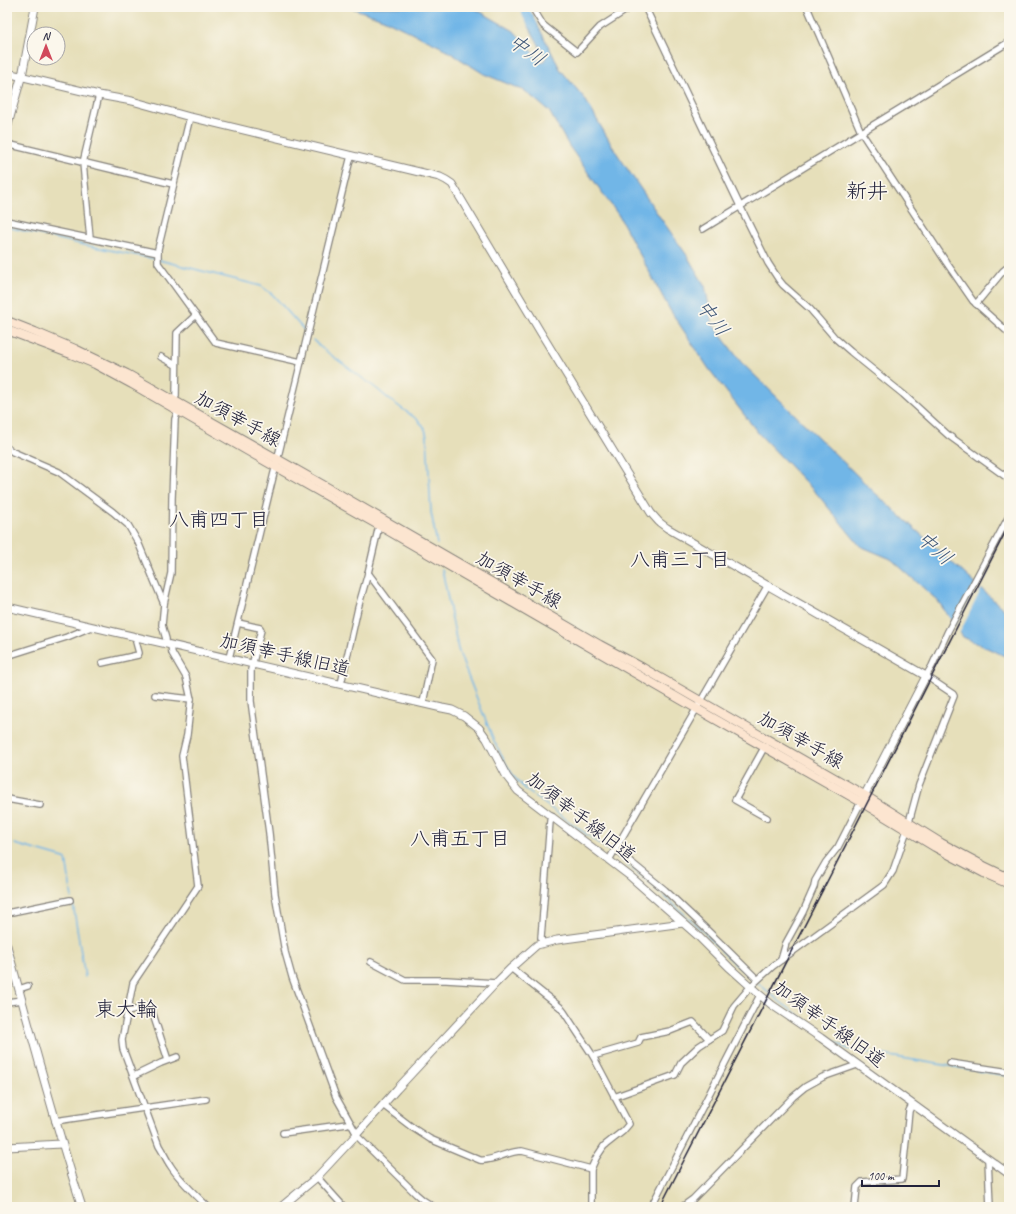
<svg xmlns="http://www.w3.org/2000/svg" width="1016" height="1214" viewBox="0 0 1016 1214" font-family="Caveat,'Klee One',sans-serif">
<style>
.water{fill:#71b6e7;stroke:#4a6c91}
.pier{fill:#e6dfba}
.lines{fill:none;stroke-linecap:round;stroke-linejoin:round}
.stream{stroke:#71b6e7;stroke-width:1.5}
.river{stroke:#71b6e7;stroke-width:9}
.minor-casing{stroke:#84807a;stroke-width:8}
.tertiary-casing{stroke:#84807a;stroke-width:9}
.secondary-casing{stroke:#84807a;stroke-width:10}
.minor{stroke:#fff;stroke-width:5.5}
.tertiary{stroke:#fff;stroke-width:7}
.secondary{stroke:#fce5d0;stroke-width:8}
.rail{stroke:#22223b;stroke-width:1.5}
.labels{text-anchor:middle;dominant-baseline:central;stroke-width:3.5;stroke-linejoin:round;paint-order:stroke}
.street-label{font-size:19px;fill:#22223b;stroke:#fbf7ec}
.water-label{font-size:20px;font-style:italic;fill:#3e5677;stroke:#fbf7ec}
.neighbourhood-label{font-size:20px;fill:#22223b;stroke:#fbf7ec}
.quarter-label{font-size:21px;fill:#22223b;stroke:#fbf7ec}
</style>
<rect width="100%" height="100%" fill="#fbf7ec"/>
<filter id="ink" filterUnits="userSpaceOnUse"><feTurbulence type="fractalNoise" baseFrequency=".025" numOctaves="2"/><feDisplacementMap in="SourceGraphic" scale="8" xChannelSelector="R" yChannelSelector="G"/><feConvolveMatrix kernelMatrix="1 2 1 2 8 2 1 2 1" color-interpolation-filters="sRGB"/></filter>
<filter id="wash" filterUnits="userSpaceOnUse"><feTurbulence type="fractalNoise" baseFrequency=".012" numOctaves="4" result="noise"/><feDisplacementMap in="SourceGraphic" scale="16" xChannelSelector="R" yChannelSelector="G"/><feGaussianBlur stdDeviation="0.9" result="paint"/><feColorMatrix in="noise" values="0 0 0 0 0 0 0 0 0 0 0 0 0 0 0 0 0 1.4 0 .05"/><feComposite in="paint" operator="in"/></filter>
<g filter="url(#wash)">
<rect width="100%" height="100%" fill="#e6dfba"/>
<path class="water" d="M349,7H472L514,31L542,63L546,58L524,17L532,14L560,69L585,99L614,149L657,213L686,254L705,286L713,325L741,362L874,492L1009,614V658L963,637L938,601L891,559L860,546L818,495L759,434L709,369L670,310L619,216L569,146L549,111L525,91L484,74L441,47L383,19Z"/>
<path class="pier" d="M977,583L982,588L959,634L954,627Z"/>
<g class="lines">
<g class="stream">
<path d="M7,227L89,246L156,259"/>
<path d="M159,260L261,286L273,295L304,330"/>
<path d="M313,340L319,346L377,389L390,400L418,420L425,429L427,437L431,512L437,544"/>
<path d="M442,569L458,649L464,666L494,741L506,764L514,777L526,790L608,850"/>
<path d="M15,844L64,858L66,859L72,898"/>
<path d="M618,857L651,884L705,933L714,943L734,963L753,979"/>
<path d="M73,904L85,977"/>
<path d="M758,983L779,1001L835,1042L848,1049L1009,1076"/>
</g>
<path class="river" d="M523,7L533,25"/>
</g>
</g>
<g filter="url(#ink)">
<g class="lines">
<g class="minor-casing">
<g id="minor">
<path d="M532,7L543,25L577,52L600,27L631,7"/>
<path d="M645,7L740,206L768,263L779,280L783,285L810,309L835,338L851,352L903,394L948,435L1009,479"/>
<path d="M807,7L861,132L946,262L973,301L1009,333"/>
<path d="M190,117L158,249V263L216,343L301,362"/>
<path d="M7,144L173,184"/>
<path d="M7,221L158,253"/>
<path d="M703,229L1009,42"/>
<path d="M90,238L83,163L99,95"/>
<path d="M976,304L1003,271L1009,266"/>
<path d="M161,357L176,365"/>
<path d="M174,401L176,396L177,333L196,315"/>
<path d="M7,448L13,452L59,472L113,512L128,525L138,542L164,604"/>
<path d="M368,573L432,659L423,703"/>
<path d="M238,623L260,628L261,630L251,670V701L269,833L275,894L285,952L292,977L336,1097L355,1131L357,1134"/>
<path d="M166,644V639L162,625L164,604L171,573L172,498L175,419L178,410"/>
<path d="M171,645L172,653L186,677L191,699L187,735L182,756L198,886L133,983L122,1040L123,1049L159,1146C163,1152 166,1159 170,1165C180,1181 195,1194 208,1207"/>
<path d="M7,656L67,637L91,627"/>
<path d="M229,658C271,491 309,323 351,156"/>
<path d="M102,663L138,655L139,653L136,642L137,637"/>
<path d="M341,684L358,608L368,573L378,530L380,526"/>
<path d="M155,695L191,699"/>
<path d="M765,746L735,800L767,818"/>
<path d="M7,799L40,805"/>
<path d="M909,822L919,785L954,696L953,694L926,676L932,666L948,631L1009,516"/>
<path d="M615,850L621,854L665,890L704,927L757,979"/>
<path d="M609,860L768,585"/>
<path d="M7,913L70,900"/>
<path d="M542,943L541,938L550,821L551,815"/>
<path d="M781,960L786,943L803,912L814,887L815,881L826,862L838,847L861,802"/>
<path d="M371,962L405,980H446L496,983"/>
<path d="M511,968L560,1007L564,1012L593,1056L629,1124L623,1131L604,1146L596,1158L591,1169V1207"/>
<path d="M19,989L28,986"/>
<path d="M7,1002L22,1000"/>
<path d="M127,1011H132L150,1005L168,1060"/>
<path d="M593,1056L638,1043L641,1037L670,1031L693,1022L709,1039"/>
<path d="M950,1063L1009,1072"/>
<path d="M134,1076L161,1063L177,1057"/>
<path d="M614,1097L675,1075L681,1063L699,1046L722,1031L734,1006L751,986L773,966L884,885L893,871L907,830"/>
<path d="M383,1105L413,1128L430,1139L480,1160C492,1162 507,1151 522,1151L591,1169"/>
<path d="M55,1121L206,1099"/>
<path d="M283,1133L347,1124L350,1123"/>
<path d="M356,1135L416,1194L423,1200L434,1207"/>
<path d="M988,1159L990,1207"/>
<path d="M317,1177L344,1207"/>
<path d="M651,1207L760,995"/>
<path d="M682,1207L693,1199L793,1097L805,1087L823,1077L857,1065"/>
<path d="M855,1207L857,1187L862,1182L902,1179L909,1111L912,1105"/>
</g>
</g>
<g class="tertiary-casing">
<g id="tertiary">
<path d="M7,73L99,95L132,101L190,117L440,177L446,180L452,184L541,333L651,513L659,522L667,528L926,676L862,800"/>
<path d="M7,128L23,71L35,7"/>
<path d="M7,607L442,708L452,710L464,716L479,728L487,739L507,777L518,791L631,877L697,935L730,968L760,995L772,1005L821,1038L1009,1174"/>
<path d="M7,946C31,1033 54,1121 82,1207"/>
<path d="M7,1147L61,1144"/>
<path d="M281,1207L317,1177L357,1134L397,1089L496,983L511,968L537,945L557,940L683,923"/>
</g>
</g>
<g class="secondary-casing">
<g id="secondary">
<path d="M7,321L35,332L75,349L127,374L332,490L600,645L643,668L864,795L941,843L984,866L1009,878"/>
<path d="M7,330L71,354L95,364L132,384L267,462L380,526L692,706L861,802L935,847L984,873L1009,884"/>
</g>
</g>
<use href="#minor" class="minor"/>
<use href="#tertiary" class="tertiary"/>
<use href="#secondary" class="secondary"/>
<path class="rail" d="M660,1207L834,868L1009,525"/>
</g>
</g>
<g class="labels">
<g class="street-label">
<text transform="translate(238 419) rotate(29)">加須幸手線</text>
<text transform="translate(519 580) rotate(30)">加須幸手線</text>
<text transform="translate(285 655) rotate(13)">加須幸手線旧道</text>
<text transform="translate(801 740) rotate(30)">加須幸手線</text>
<text transform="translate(581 817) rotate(38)">加須幸手線旧道</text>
<text transform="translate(829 1024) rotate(36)">加須幸手線旧道</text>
</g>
<g class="water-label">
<text transform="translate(527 50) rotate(36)">中川</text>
<text transform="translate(713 318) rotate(53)">中川</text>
<text transform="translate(935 548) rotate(41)">中川</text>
</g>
<g class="neighbourhood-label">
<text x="219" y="519">八甫四丁目</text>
<text x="680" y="559">八甫三丁目</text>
<text x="460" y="838">八甫五丁目</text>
</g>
<g class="quarter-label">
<text x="867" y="191">新井</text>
<text x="126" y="1009">東大輪</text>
</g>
</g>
<rect width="1016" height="1214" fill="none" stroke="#fbf7ec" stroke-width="24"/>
<g transform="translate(46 46)"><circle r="19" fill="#fbf7ec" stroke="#a4a2a5"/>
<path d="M0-3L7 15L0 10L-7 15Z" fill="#d1495b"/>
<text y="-6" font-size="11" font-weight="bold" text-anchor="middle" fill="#22223b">N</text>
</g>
<path d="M862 1180v6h77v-6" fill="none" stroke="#22223b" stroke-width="2"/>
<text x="868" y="1180" font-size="12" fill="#22223b" stroke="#fbf7ec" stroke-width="3" paint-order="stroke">100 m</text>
</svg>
